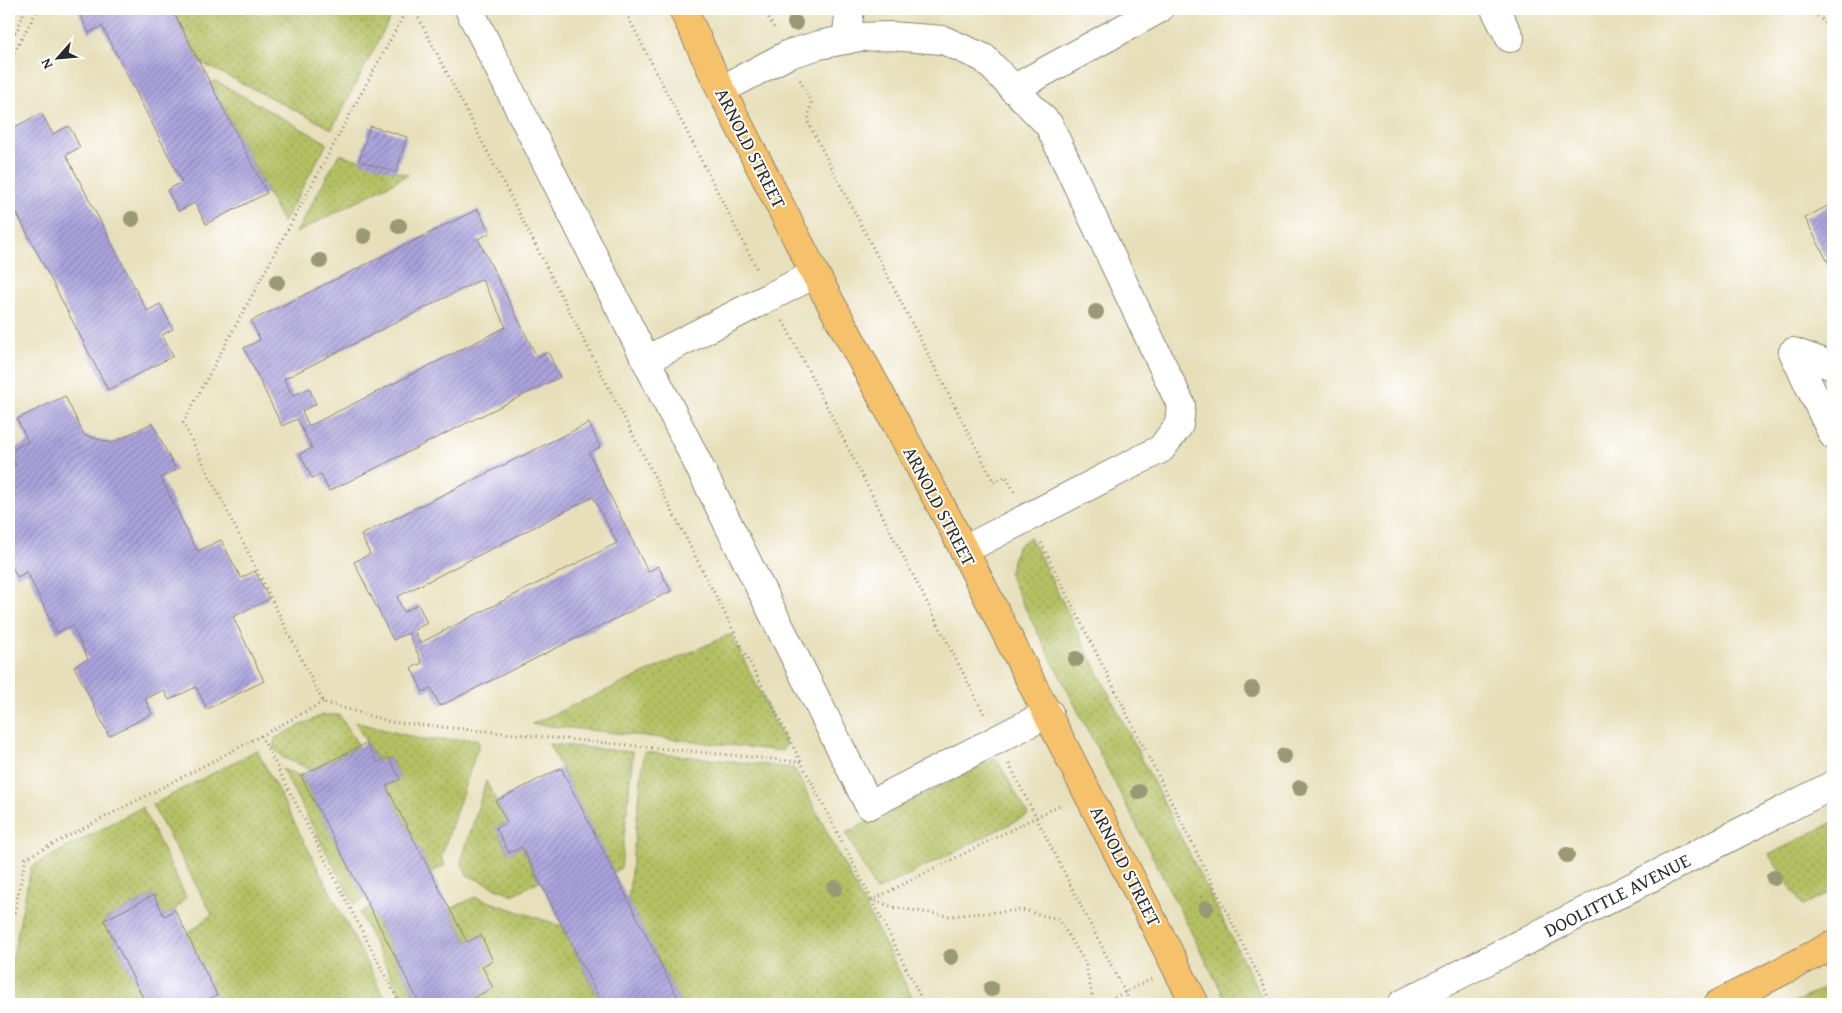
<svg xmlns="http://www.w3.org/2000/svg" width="1842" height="1013" viewBox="0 0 1842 1013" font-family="'Gentium Book Plus',serif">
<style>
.grass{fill:url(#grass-dots);stroke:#6f7646}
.building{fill:url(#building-hatch);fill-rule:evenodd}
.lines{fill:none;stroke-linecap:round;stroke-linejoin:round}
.minor-casing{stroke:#898572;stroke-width:30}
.major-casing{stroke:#898572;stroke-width:30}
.path{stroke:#898572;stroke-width:3;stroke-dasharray:1 4;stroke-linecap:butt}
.minor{stroke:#fff;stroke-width:28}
.major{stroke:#f5c16b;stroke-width:28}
.tree{fill:#9a9975}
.labels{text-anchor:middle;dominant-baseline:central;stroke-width:4;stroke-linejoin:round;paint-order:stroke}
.street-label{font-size:19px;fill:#2b2b2b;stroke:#fff}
</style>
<defs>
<pattern id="grass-dots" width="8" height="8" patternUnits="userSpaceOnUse" patternTransform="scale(1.25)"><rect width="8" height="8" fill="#b3c062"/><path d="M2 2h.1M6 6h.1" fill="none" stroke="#929c51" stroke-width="1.8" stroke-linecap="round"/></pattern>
<pattern id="building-hatch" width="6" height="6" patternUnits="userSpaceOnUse" patternTransform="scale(1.25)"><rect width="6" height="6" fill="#aba3dd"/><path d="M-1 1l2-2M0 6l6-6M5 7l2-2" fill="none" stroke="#8b85b3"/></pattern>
</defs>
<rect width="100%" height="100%" fill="#fff"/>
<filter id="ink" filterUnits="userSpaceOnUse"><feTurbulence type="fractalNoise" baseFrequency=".02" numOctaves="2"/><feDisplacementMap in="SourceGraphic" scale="10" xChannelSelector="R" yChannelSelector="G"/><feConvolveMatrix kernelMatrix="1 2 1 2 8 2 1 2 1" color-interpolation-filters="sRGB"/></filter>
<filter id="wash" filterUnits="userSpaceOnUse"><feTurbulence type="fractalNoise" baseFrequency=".0096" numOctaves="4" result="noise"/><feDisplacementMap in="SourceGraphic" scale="20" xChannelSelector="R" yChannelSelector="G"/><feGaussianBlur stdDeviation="1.12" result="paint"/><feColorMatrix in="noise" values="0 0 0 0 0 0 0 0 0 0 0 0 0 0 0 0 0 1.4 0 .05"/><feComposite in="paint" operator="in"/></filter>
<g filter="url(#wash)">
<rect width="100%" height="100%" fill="#e7dfb9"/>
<g class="grass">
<path d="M172,9H395L332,129L200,62Z"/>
<path d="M216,81L327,143L283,223L211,83Z"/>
<path d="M339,154L408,175L296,233Z"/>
<path d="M1030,537L1265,1004H1228L1022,602L1009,574L1017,547Z"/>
<path d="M731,634L786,744L782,751L532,724Z"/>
<path d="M322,715H339L359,746L313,770L282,757L273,748L275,738Z"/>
<path d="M355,722L424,740L477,739L479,744L441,857L445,865L431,873L386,786L400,778L389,757L378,763Z"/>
<path d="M549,744L633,752L621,868L614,872Z"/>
<path d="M257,750L388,1004H199L217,995L186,935L212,914L152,805Z"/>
<path d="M644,752L794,768L916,1004H681L628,901Z"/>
<path d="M996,758L1028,815L876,891L846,833Z"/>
<path d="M282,769L301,776L365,898L354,904Z"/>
<path d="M486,781L507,822L496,828L508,853L522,847L539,881L513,895L467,875L461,862Z"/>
<path d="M142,807L186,897L175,910L164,916L153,895L104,920L146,1004H9V975L31,867Z"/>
<path d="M1833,822V891L1803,906L1769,855Z"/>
<path d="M475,897L562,926L601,1004H462L493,988L482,966L493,960L481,935L467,942L450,909Z"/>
<path d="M370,908L420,1004H405L359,913Z"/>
<path d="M1833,983V1004H1792Z"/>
</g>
<g id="blocks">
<g class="building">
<path d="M77,9H172L267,193L206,224L195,203L178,211L167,190L182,182L102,26L89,33Z"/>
<path d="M41,113L53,134L69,126L80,147L66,155L147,311L160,304L173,329L162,335L173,356L108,390L9,198V130Z"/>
<path d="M370,126L407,137L396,172L359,161Z"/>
<path d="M1833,203V272L1805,218Z"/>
<path d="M478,209L490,233L478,239L537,357L548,352L560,377L329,491L321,474L312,478L300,454L312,448L297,419L282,426L244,348L260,340L251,321ZM482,279L506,327L309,426L302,411L316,404L309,388L293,396L284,379Z"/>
<path d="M65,396L84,435L112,443L152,423L176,470L161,478L197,551L221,540L241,578L255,571L269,599L233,617L264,681L207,709L196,687L169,700L164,690L145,699L152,714L109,736L74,666L88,659L72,625L57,633L27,572L17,577L9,561V468L16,465L9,451L28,442L17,419Z"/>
<path d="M589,423L600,447L589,453L648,572L658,566L671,591L440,706L431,688L423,692L411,668L422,663L408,633L393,640L354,562L370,554L361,535ZM593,497L617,543L420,643L414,630L427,623L418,604L404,612L397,597Z"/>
<path d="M366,743L378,763L389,757L400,779L386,786L467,942L481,935L493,961L482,966L493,988L462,1004H420L301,776Z"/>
<path d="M561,768L614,872L681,1004H602L522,847L509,853L496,828L507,822L496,801Z"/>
<path d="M154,895L164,916L175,910L217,995L199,1004H146L104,920Z"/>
</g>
</g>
</g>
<g filter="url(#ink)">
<use href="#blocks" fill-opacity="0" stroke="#898572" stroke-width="1"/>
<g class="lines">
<g class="minor-casing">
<g id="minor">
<path d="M469,9L646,360L815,274"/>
<path d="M1495,9L1510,38"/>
<path d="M846,40L850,9"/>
<path d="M1013,89L1159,9"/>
<path d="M721,90L789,54L819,45L859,37L890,36L943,40L984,58L1049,125L1181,405L1179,425L1161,449L964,550"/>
<path d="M646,360L869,805L1049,713"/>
<path d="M1833,366L1793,352L1833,435"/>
<path d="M1402,1004L1833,785"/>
</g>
</g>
<g class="major-casing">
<g id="major">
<path d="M683,9L721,90L815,274L947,517L1195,1004"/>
<path d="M1718,1004L1833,945"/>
</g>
</g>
<g class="path">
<path d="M407,9L183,423L323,702L391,722L801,762"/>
<path d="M414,9L872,900L893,907L948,916L1022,910L1058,919L1085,962L1094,1004"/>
<path d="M624,9L758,271"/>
<path d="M764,9L775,30"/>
<path d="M1810,9L1833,30"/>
<path d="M9,41L18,28L25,9"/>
<path d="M9,61L38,9"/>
<path d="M800,80L811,103L808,122L994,482L1006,476L1015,493"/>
<path d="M783,321L984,714"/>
<path d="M1041,543L1273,1004"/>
<path d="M323,702L261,736L400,1004"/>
<path d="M1009,764L1131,1004"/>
<path d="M9,937L26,858L261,736"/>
<path d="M924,1004L872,900L1062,804"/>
<path d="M1101,1004L1152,979"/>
</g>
<use href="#minor" class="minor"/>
<use href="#major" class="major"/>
</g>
<g class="tree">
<circle cx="795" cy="23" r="8"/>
<circle cx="132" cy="219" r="8"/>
<circle cx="399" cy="226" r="8"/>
<circle cx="364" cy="236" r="8"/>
<circle cx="320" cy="261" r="8"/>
<circle cx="277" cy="282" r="8"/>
<circle cx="1096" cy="312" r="8"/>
<circle cx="1076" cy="659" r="8"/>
<circle cx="1252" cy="689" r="8"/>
<circle cx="1284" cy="756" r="8"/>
<circle cx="1300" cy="788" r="8"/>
<circle cx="1139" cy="792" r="8"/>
<circle cx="1567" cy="855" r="8"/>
<circle cx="1774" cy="878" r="8"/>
<circle cx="835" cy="888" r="8"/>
<circle cx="1206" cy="908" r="8"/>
<circle cx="951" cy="957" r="8"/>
<circle cx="991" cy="989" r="8"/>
</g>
</g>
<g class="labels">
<g class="street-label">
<text transform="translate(751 148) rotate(63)">ARNOLD STREET</text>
<text transform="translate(940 506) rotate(62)">ARNOLD STREET</text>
<text transform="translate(1126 866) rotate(63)">ARNOLD STREET</text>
<text transform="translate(1617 895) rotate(-27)">DOOLITTLE AVENUE</text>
</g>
</g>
<rect width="1842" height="1013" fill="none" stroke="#fff" stroke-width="30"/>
<g transform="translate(58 58) rotate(243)" stroke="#ffffff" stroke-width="4" paint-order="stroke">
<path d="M0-4L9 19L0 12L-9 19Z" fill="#2b2b2b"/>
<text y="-8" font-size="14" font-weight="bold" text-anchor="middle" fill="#2b2b2b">N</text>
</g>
</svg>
